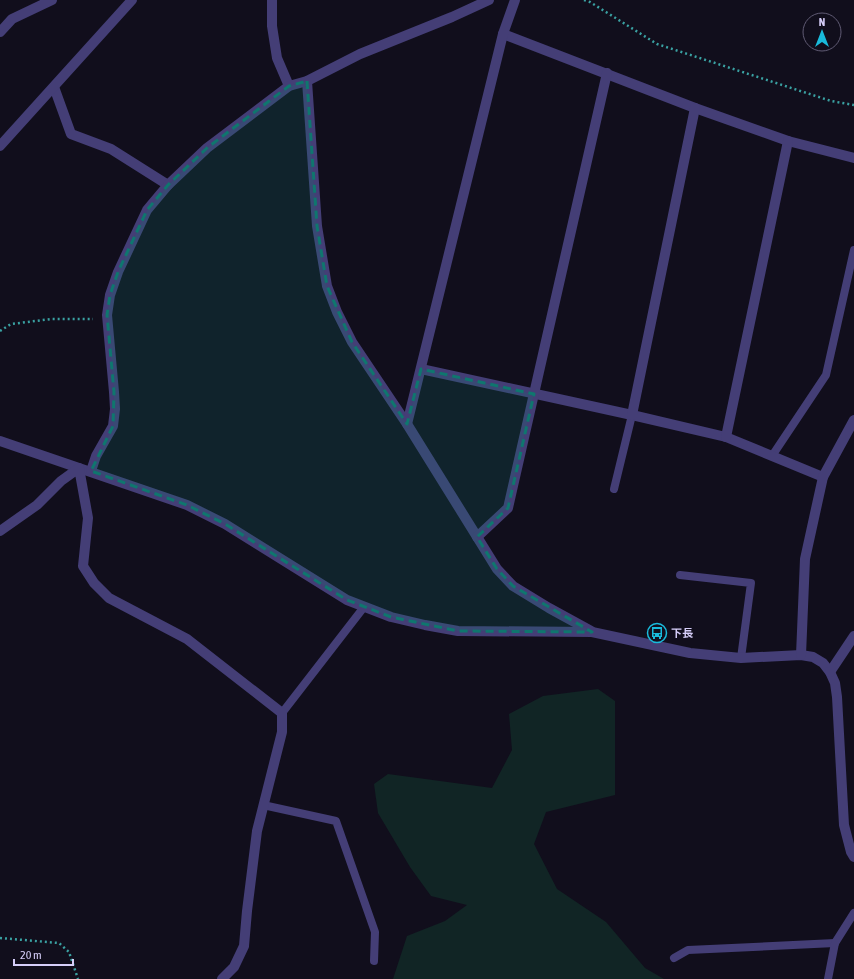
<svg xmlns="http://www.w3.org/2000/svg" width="854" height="979" viewBox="0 0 854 979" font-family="'Asap Condensed','Noto Sans JP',sans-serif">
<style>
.green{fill:#112525}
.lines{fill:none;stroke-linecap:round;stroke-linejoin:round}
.path{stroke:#3aa1a2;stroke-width:2.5;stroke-dasharray:2 3;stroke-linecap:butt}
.lane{stroke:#443e76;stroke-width:8}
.street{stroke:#443e76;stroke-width:10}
.marked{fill:#0f766e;fill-opacity:0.2;stroke:#0f766e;stroke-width:3;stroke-dasharray:8 5;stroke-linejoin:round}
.labels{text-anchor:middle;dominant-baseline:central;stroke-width:4;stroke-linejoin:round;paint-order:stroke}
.poi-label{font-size:11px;font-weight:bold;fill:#d6cef9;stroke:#110e1c;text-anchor:start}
</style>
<rect width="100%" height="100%" fill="#110e1c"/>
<path class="green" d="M598,689L615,701V795L546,812L534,844L557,889L606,922L645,968L664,979H393L407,936L445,921L467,905L431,896L410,867L378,813L374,784L388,774L492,788L512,750L509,714L543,696Z"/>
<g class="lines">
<g class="path">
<path d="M584,0L590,2L657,44L831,101L854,105"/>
<path d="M0,331L11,324L51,319H93"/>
<path d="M0,938L59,943L69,952L78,979"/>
</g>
<g class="lane">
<path d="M772,456L826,375L854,250"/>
<path d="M614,489L632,415"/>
<path d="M680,575L751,583L741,658"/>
<path d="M282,713L364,607"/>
<path d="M263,805L336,821L375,932L374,961"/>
<path d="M674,958L688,950L835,943"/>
<path d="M828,979L835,943L854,913"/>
</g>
<g class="street">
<path d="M272,0V26L277,58L289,86"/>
<path d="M0,32L12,19L52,0"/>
<path d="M503,34L695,108L788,141L854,158"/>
<path d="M307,81L317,226L327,286L337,312L352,342L407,424L497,569L513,586L549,608L591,631"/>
<path d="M54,87L71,134L111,149L168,185"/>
<path d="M0,146L132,0"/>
<path d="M421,369L632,415L726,437L823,477"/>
<path d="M632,415L695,108"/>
<path d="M407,424L503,34L515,0"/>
<path d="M726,437L788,141"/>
<path d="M0,441L187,505L225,524L347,600L391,617L425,625L458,631L592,632L690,653L741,658L801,655L813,657L823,663L830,672L835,683L837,697L844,825L851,852L854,857"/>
<path d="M91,471L96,456L113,426L115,409L114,392L107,315L110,295L118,272L147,210L168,185L207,148L289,86L307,81L360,54L452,17L489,0"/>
<path d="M0,531L37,505L61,481L79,468L88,518L83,566L94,583L109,598L187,639L282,713V732L257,831L247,911L244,946L234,967L222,979"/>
<path d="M477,537L508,508L607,73"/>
<path d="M801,655L805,559L823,477L854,420"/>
<path d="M830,672L854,636"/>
</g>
</g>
<path class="marked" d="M307,81L317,226L327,286L352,342L407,424L421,369L534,394L508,508L477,537L497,569L513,586L592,632L458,631L391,617L347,600L225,524L187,505L91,471L113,426L114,392L107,315L110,295L118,272L147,210L168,185L207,148L289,86Z"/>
<defs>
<g id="bus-ring" transform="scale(1)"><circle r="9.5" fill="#110e1c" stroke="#19badb" stroke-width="1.5"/><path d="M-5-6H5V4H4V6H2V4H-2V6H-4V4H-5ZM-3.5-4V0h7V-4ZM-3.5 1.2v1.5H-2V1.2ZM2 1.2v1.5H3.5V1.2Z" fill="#19badb"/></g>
</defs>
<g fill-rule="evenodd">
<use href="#bus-ring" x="657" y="633"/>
</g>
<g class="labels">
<g class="poi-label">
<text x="671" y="633">下長</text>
</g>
</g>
<g transform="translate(822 32)"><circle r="19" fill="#110e1c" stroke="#605b74"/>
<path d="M0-3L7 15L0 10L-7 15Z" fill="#19badb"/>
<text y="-6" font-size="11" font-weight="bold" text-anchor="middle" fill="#d6cef9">N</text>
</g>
<path d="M14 959v6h59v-6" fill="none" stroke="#d6cef9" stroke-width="2"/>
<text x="20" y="959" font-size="12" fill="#d6cef9" stroke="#110e1c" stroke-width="3" paint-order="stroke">20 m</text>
</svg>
